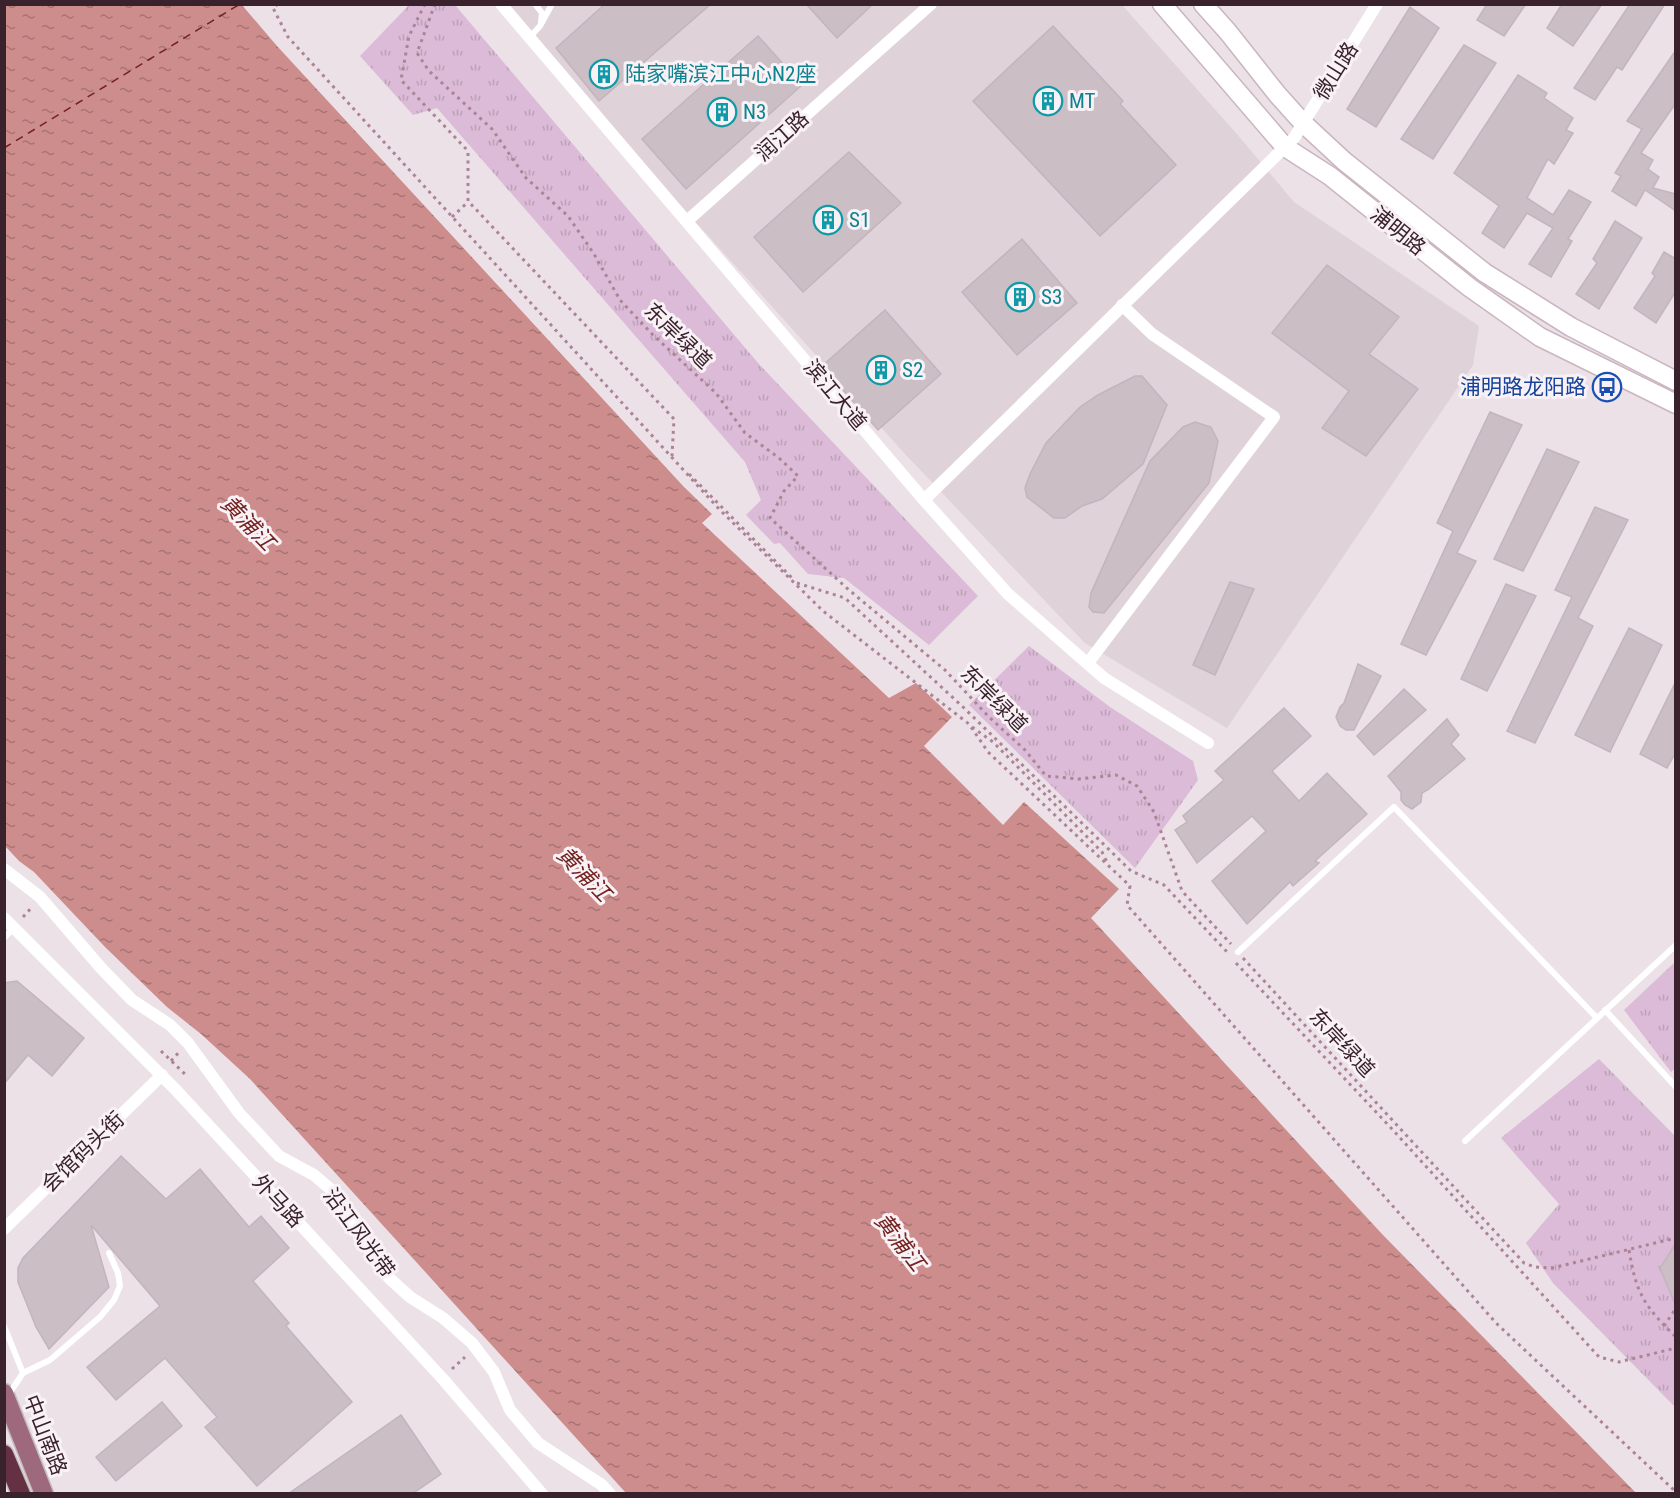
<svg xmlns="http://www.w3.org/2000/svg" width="1680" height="1498" viewBox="0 0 1680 1498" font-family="'Roboto Condensed','Noto Sans SC',sans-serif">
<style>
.built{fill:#dfd2d9}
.park{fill:url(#park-tufts)}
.water{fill:url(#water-ripples)}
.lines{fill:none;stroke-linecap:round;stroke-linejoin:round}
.ferry{stroke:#732220;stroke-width:1.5;stroke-dasharray:8 6;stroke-linecap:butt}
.building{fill:#cbbec5;stroke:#c4b4bd;stroke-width:1.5}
.secondary-casing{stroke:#cab5c0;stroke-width:21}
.primary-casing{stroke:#c4bdc0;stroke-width:21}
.highway-casing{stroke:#c4bdc0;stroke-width:21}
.path{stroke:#ad8396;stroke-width:3;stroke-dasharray:3 4.5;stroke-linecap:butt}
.lane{stroke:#fff;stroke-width:6}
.street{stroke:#fff;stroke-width:12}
.secondary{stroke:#fff;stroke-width:18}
.primary{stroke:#9e687d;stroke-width:18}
.highway{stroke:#653042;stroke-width:18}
.labels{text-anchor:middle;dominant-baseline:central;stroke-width:6;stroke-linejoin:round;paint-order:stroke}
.street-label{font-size:21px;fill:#3a222c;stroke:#f8f1f5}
.culture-label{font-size:21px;fill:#0d838f;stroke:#f8f1f5;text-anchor:start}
.transit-label{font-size:21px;fill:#164399;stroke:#f8f1f5;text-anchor:end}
.water-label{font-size:22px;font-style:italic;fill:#732220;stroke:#f8f1f5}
</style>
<defs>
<pattern id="park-tufts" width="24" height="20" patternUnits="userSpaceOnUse" patternTransform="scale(1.5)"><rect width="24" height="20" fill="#dbbbd7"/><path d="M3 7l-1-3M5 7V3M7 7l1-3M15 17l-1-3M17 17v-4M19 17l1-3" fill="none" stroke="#bda0b9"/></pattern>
<pattern id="water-ripples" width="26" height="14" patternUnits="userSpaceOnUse" patternTransform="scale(1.5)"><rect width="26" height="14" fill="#cd8d8c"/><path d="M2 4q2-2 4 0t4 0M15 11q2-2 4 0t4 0" fill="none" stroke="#a77373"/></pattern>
</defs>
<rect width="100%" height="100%" fill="#ebe1e7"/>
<path class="built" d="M500,5H1122L1236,133L1294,202L1479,326L1473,365L1227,728L1085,643L906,455Z"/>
<g class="park">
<path d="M409,5H455L758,363L978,596L929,645L844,578L808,574L780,543L774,544L746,515L761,500L745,462L437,108L413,115L360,56Z"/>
<path d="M1029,646L1110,707L1193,761L1198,780L1135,868L969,705Z"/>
<path d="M1675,962L1676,1068L1671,1072L1624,1010Z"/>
<path d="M1599,1059L1675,1136V1407L1553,1283L1526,1243L1559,1204L1501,1138Z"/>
</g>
<path class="water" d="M5,4L242,5L277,46L684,487L712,514L702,523L889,698L916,683L952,717L924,746L1003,825L1024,802L1119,889L1091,918L1382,1234L1636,1493H626L250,1079L201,1034L167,1007L105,947L34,872L19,861L5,846Z"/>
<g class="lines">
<path class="ferry" d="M4,148L240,4"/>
</g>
<g class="building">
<path d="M605,4H711L599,101L556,48Z"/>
<path d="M806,4H873L837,38Z"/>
<path d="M1487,4H1526L1504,36L1477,20Z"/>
<path d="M1562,4H1602L1573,46L1547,28Z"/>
<path d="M1630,4H1665L1622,70L1617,67L1595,100L1574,88Z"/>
<path d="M1410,7L1439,28L1376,127L1347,109Z"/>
<path d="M1053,26L1123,101L1120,104L1176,165L1100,236L973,101Z"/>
<path d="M758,36L802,85L686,189L642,139Z"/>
<path d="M1464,45L1496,63L1433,159L1401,139Z"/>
<path d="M1676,50V103L1641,153L1653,160L1648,169L1659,177L1653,188L1676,194V211L1645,190L1636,206L1612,191L1621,176L1615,173L1642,129L1627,121Z"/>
<path d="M1518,75L1547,93L1544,98L1573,118L1566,130L1573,133L1554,164L1548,159L1527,198L1553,215L1569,190L1591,202L1568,239L1572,241L1551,277L1529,264L1553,228L1527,213L1504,248L1482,233L1499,206L1454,173Z"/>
<path d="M849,152L901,203L803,292L754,237Z"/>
<path d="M1615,221L1642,238L1599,309L1576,294L1597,263L1593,259Z"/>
<path d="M1022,239L1077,303L1017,355L962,292Z"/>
<path d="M1664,252L1676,259V291L1656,323L1634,308L1655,276L1652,273Z"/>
<path d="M1327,265L1399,317L1369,354L1418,389L1366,456L1322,428L1349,391L1272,333Z"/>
<path d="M885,310L941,374L878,430L822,366Z"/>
<path d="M1135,376H1142L1167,405L1143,464L1102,499L1082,506L1065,518H1054L1027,497L1025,488L1030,474L1046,443L1080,407L1098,395Z"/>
<path d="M1490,412L1522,425L1457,553L1476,561L1426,655L1401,644L1453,531L1437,523Z"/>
<path d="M1195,422L1211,427L1218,441L1209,483L1104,613L1093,612L1089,607L1091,593L1150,461L1183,427Z"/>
<path d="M1547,449L1579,462L1523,571L1494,559Z"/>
<path d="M1595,507L1628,520L1578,618L1593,626L1535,743L1507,731L1572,597L1555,590Z"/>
<path d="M1230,582L1254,589L1215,675L1193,665Z"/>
<path d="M1506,584L1536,596L1487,691L1461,679Z"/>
<path d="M1629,628L1662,645L1610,752L1575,735Z"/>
<path d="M1358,664L1381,676L1354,730H1346L1340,726L1336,717L1340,707L1344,703Z"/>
<path d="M1676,681V752L1667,768L1640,754Z"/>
<path d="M1404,689L1426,710L1374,755L1357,736Z"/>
<path d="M1284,708L1311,736L1272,771L1299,801L1327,773L1367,814L1315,861L1319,863L1293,886L1290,882L1247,924L1212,881L1266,831L1252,816L1197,863L1175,830L1187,822L1183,816L1224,780L1215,771Z"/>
<path d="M1447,719L1459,735L1451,744L1465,759L1429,789L1422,793L1421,802L1412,809L1405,805L1401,800V792L1388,776Z"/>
<path d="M17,981L84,1038L52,1076L28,1055L4,1084V983Z"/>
<path d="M121,1156L166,1199L200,1169L249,1227L261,1216L289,1248L253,1281L289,1323L286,1326L352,1402L257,1486L205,1427L217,1417L165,1358L116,1400L87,1367L160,1306L91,1225L109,1287L49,1349L36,1327L18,1282V1268L23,1258Z"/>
<path d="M1676,1243V1304H1675L1660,1268Z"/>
<path d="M162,1402L182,1426L116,1481L96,1457Z"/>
<path d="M401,1415L441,1474L412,1494H288Z"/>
</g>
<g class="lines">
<g class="secondary-casing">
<g id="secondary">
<path d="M1162,4L1285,147L1330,176L1469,287L1540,337L1676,404"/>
<path d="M1203,4L1228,32L1277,94L1303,123L1344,161L1485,273L1571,327L1676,381"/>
</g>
</g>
<g class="primary-casing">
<path id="primary" d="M4,1393L44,1494"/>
</g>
<g class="highway-casing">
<path id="highway" d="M4,1454L21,1494"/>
</g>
<g class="path">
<path d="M278,4L273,8L288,37L719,509L823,611L969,724L988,752L1130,886L1127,905L1496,1323L1676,1492"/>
<path d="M425,4L409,36L401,80L468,151V201L674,419L672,456"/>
<path d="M435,4L417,53L429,71L492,129L526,178L568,216L594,254L620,300L652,334L716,393L745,433L779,458L798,476L784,491L770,518L849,590L945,670L989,717L1025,750L1046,776L1079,779L1116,775L1137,786L1154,812L1182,891L1231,944"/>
<path d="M452,217L468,202"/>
<path d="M689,474L792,578"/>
<path d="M797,583L845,598L963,707L1131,871L1164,885L1228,953"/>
<path d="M972,727L993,742L1102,852L1107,862"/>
<path d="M23,917L33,906"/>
<path d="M1243,958L1524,1263L1535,1267L1552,1268L1676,1238"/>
<path d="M1236,963L1392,1129L1599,1357L1619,1362L1676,1348"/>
<path d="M161,1051L188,1077"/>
<path d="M171,1061L180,1051"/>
<path d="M1629,1250C1636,1293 1644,1306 1676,1337"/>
<path d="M1664,1326L1676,1308"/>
<path d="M452,1369L465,1357"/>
</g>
<g class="lane">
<path d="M535,4L542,13L541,22"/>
<path d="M529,38L540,26L552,4"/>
<path d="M4,938L14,928"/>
<path d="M1238,952L1394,807L1597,1018"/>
<path d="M1605,1010L1676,1087"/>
<path d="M1465,1141L1676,945"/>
<path d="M4,1326L23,1373"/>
<path d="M9,1394L23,1373L50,1360L100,1317L114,1300L120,1286L118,1273L109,1253"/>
</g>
<g class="street">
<path d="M501,4L924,500L1008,594L1104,678L1208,743"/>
<path d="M687,221L931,4"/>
<path d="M924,500L1294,138L1377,4"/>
<path d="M1088,663L1274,417L1152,334L1122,305"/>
<path d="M4,869L40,897L101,968L132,1000L170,1025L188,1043L239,1113L279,1156L314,1175L335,1193L351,1223L389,1278L410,1297L443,1318L472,1343L494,1372L510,1410L538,1443L602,1485L610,1494"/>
<path d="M4,918L176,1090L442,1378L542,1494"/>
<path d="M4,1229L162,1075"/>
</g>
<use href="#secondary" class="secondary"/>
<use href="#primary" class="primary"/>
<use href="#highway" class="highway"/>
</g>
<defs>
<g id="building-ring" transform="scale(1.5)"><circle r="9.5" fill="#f8f1f5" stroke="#0f9aa8" stroke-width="1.5"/><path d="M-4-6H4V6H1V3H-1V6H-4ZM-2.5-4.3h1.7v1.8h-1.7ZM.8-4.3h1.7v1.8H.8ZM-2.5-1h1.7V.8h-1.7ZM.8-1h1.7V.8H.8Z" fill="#0f9aa8"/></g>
<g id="bus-ring" transform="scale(1.5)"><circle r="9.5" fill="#f8f1f5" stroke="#1a4fb4" stroke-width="1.5"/><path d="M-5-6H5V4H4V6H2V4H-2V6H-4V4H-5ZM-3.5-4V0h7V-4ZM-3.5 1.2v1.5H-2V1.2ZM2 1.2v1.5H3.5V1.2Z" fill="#1a4fb4"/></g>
</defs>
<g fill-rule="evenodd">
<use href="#building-ring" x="604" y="74"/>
<use href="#building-ring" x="1048" y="101"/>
<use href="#building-ring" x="722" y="112"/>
<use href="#building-ring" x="828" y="220"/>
<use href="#building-ring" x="1020" y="297"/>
<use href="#building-ring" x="881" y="370"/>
<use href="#bus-ring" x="1607" y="387"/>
</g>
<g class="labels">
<g class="street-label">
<text transform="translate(1336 71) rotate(-58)">微山路</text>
<text transform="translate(782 136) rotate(-42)">润江路</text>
<text transform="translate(1398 231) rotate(39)">浦明路</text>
<text transform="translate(678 336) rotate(44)">东岸绿道</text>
<text transform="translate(835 395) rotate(50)">滨江大道</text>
<text transform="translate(994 699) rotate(45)">东岸绿道</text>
<text transform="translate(1342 1043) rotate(47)">东岸绿道</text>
<text transform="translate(83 1152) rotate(-44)">会馆码头街</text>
<text transform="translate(278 1201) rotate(47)">外马路</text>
<text transform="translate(359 1233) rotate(54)">沿江风光带</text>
<text transform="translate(45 1435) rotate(69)">中山南路</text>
</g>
<g class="culture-label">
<text x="625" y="74">陆家嘴滨江中心N2座</text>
<text x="1069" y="101">MT</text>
<text x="743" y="112">N3</text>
<text x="849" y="220">S1</text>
<text x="1041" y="297">S3</text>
<text x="902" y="370">S2</text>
</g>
<g class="transit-label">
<text x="1586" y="387">浦明路龙阳路</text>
</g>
<g class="water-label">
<text transform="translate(248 523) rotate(46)">黄浦江</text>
<text transform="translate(584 874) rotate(46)">黄浦江</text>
<text transform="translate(900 1242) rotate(52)">黄浦江</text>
</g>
</g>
<rect width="1680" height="1498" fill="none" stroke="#3a222c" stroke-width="12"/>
</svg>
